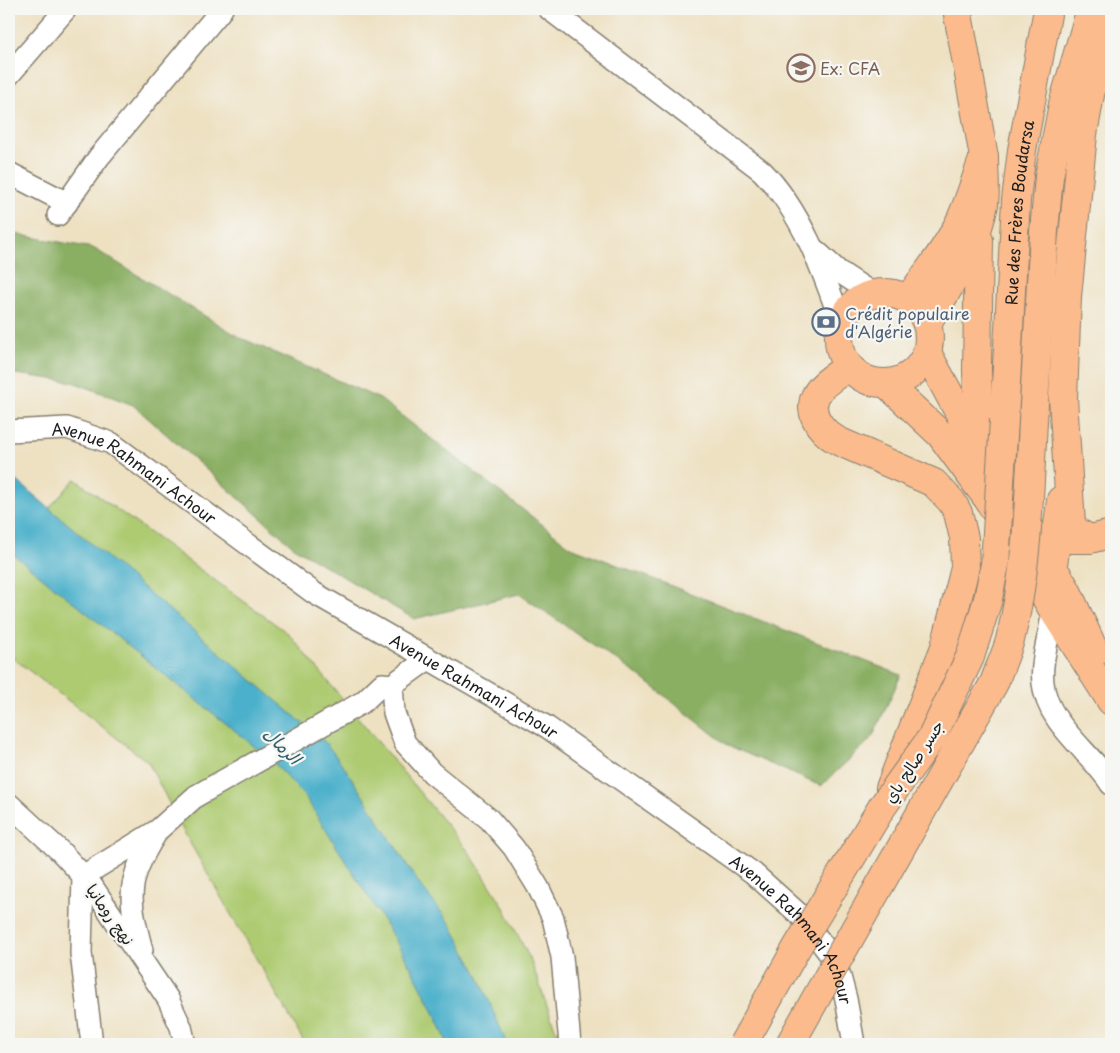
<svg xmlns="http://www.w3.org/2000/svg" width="1120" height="1053" viewBox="0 0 1120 1053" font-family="'Playpen Sans','Playpen Sans Arabic',sans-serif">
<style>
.green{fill:#aecb72;stroke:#657447}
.forest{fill:#8aaf64;stroke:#536640}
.water{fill:#4bb0cb;stroke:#346674}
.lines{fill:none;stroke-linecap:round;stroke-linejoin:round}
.minor-casing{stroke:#857e6f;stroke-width:24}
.major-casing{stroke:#857e6f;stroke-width:30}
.highway-casing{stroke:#857e6f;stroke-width:30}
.minor{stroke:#fff;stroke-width:21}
.major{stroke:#fbbb8d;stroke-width:28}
.highway{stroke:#fbbb8d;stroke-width:28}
.highway-bridge-casing{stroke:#857e6f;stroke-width:30;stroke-linecap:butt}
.highway-bridge{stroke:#fbbb8d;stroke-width:28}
.labels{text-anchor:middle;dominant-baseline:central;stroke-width:4.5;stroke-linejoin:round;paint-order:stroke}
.education-label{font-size:16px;fill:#785e54;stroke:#f6f6f2;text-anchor:start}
.street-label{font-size:16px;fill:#1c1c1c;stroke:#f6f6f2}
.service-label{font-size:16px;fill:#4e5e75;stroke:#f6f6f2;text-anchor:start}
.water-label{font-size:18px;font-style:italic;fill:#315f6b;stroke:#f6f6f2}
</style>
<rect width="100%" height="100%" fill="#f6f6f2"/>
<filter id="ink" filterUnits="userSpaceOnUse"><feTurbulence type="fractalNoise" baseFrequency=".02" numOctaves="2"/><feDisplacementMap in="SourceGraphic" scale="10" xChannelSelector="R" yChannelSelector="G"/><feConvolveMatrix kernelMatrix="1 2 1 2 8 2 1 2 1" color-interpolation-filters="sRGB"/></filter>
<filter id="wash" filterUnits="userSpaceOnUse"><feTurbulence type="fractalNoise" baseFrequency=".0096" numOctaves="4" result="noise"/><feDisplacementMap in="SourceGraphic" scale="20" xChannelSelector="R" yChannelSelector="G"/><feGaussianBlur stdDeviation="1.12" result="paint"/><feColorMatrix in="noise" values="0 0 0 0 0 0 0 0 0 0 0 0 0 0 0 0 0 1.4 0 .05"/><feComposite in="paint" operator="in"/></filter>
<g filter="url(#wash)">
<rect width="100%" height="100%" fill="#eee1c2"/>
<path class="green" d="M75,479L289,634L469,852L502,904L530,959L561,1044H305L186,836L148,762L9,655V553Z"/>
<path class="forest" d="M9,233L93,248L241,338L380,399L571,547L901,675L872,738L821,786L727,745L642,678L519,594L414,619L295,548L133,405L73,382L9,373Z"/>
<path class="water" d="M9,474L325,742L345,768L420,885L450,923L478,975L507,1044H448C413,958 354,877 306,798L275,764L244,738L9,551Z"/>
</g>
<g filter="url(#ink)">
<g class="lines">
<g class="minor-casing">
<g id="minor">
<path d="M549,9L762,171C801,211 823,270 841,323"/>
<path d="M9,75L66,9"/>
<path d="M9,173L67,203"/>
<path d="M58,215L99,157L222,9"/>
<path d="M816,251L838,271L873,294"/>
<path id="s1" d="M9,431L67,428L111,443L314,593L547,727L753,873L800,915L832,957L839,973L846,999L854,1044"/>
<path d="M1053,602C1053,629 1040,656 1043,683C1047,724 1090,751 1111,784"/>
<path d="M392,685L394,713L405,743L432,773L489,819L514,848L538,887L553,918L562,957L570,1044"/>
<path d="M9,804L60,851L90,883L168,999L181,1027L185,1044"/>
<path d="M142,950C128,898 126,882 155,835"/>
<path d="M92,1044L81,953L83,876L158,830L196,796L363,702L382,684L392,685L428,659"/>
</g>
</g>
<g class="major-casing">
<g id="major">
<path d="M957,9L984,157"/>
<path d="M979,240L977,371L980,449"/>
<circle cx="884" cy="338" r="45"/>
<path d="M908,299C927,273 947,248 961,219C970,199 976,177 984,157C984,172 986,189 984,204C976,248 950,285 927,323"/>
<path d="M927,353L981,453L996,472L1067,591L1095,652"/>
<path d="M887,384L940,434L988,499L1053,610L1111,701"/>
<path d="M1066,539H1090L1111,534"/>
</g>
</g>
<g class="highway-casing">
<g id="highway">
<path d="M848,367C839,374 827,380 820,389C803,409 820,431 838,441L934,483L952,502L958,513L964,538L965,568L945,647L890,788"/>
<path id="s2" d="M1004,420L1016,200L1022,150L1048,9"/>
<path d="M1033,422L1044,231L1049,177L1063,104L1090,12"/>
<path d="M1090,539L1077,532L1071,524L1063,398L1067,297L1083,134L1100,39L1102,9"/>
<path d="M1053,566L1061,500"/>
</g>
</g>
<use href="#minor" class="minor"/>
<use href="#major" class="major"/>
<use href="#highway" class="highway"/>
<g class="highway-bridge-casing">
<g id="highway-bridge">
<path d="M743,1044L796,949L882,807L932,737L970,657L988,599L995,564L1004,420"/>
<path d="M790,1044L994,683C999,669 1006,654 1010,640C1028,569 1029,495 1033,422"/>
</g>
</g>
<use href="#highway-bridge" class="highway-bridge"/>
</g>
</g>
<defs>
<g id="university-ring" transform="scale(1.4375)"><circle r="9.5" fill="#f6f6f2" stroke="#8d6e63" stroke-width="1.5"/><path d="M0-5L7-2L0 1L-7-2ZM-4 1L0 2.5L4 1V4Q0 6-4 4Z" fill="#8d6e63"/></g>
<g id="bank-ring" transform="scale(1.4375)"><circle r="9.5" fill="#f6f6f2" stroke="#5c6f8a" stroke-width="1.5"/><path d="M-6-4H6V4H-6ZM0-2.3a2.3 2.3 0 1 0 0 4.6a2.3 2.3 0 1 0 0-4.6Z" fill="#5c6f8a"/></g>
</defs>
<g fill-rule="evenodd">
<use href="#university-ring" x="801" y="68"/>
<use href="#bank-ring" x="826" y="322"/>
</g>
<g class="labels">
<g class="education-label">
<text x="820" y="68">Ex: CFA</text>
</g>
<g class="street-label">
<text stroke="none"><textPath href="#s2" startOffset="208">Rue des Frères Boudarsa</textPath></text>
<text stroke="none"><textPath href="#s1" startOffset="138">Avenue Rahmani Achour</textPath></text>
<text stroke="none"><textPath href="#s1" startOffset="542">Avenue Rahmani Achour</textPath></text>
<text transform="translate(913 761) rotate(-57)">جسر صالح باي</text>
<text transform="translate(111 914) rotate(55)">نهج رومانيا</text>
<text stroke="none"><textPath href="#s1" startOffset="948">Avenue Rahmani Achour</textPath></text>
</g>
<g class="service-label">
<text x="845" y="313">Crédit populaire<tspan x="845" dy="18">d'Algérie</tspan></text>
</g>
<g class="water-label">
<text transform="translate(283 745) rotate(45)">الرمال</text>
</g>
</g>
<rect width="1120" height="1053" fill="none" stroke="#f6f6f2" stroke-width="30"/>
</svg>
